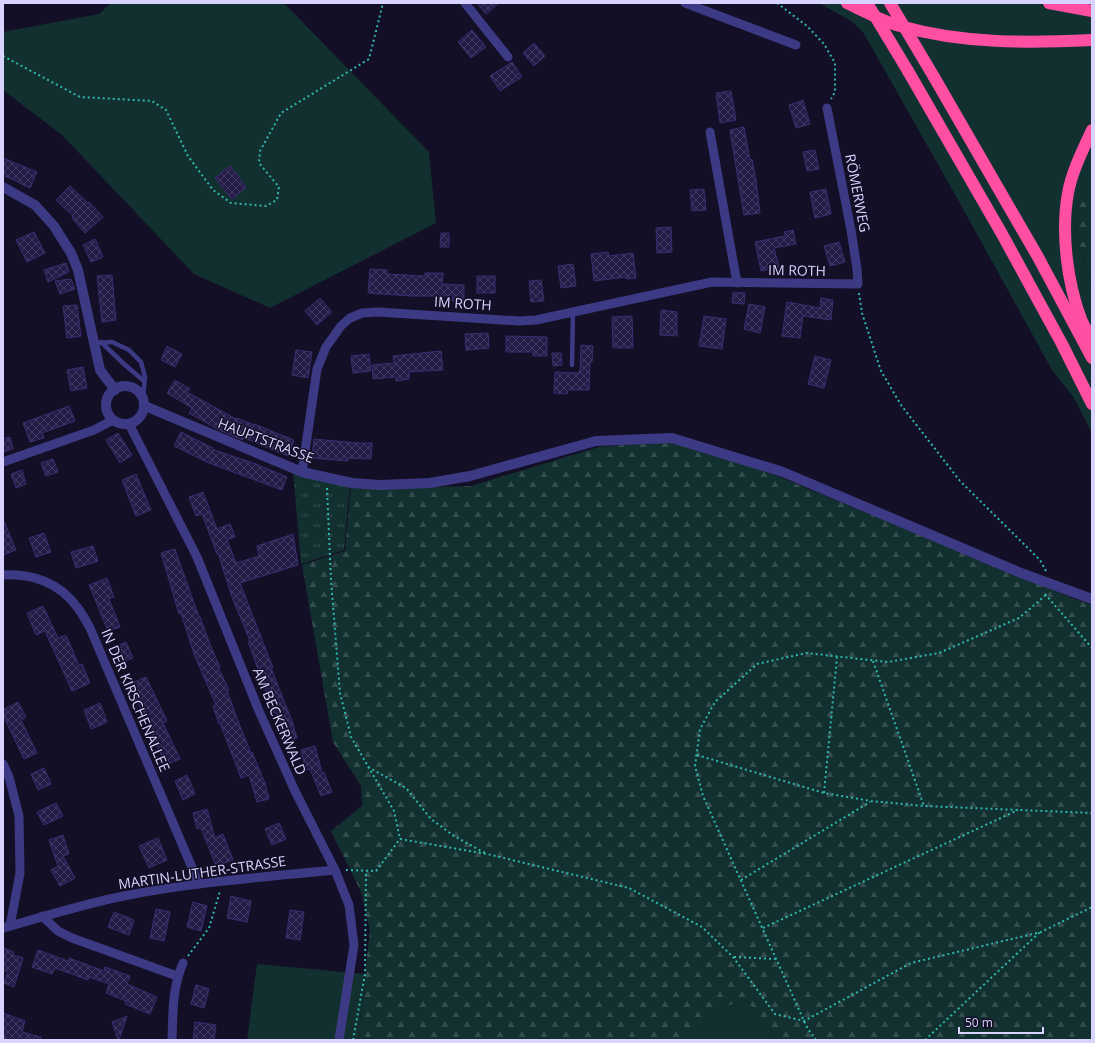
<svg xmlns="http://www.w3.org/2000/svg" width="1095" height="1043" viewBox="0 0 1095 1043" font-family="'Open Sans',sans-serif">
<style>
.grass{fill:#12302f}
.forest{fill:url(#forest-firs)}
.park{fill:url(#park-tufts)}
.building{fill:url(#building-cross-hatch);stroke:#3b2d73}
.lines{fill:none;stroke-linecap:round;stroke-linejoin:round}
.path{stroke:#2fb8b0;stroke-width:2;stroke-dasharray:2 3;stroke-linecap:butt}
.service{stroke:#3d3a85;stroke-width:4.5}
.minor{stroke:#3d3a85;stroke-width:9}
.tertiary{stroke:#3d3a85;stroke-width:10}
.motorway{stroke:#ff4fa3;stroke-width:12}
.motorway-bridge{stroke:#ff4fa3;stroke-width:12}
.labels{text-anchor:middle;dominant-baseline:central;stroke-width:3;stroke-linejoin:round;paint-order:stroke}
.street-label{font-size:14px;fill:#d9d4ff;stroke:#130f26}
</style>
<defs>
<pattern id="forest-firs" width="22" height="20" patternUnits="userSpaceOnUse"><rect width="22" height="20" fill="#12302f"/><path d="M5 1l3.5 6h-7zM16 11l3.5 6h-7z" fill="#344d4e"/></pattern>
<pattern id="park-tufts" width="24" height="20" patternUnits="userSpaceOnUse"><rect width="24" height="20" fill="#12302f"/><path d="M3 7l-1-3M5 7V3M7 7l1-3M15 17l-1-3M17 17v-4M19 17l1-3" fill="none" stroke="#344d4e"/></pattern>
<pattern id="building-cross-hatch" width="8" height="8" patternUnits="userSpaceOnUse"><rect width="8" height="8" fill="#241b47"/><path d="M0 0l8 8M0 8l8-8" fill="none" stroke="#433b63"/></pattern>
</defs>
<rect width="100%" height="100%" fill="#130f26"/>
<g class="grass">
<path d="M111,3H284L429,152L436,223L270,308L194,274L62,135L3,90V32L99,14Z"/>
<path d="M819,3H1092V179L1080,198L1076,224L1080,246L1092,285V433L1074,398L1052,370L952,189L863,32L851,21Z"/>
<path d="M257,964L365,974L358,1040H247Z"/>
<path d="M746,1000L779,1040H693L708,1012Z"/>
</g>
<g class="forest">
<path d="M1092,179V285L1080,246L1076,224L1080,198Z"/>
<path d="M673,441L775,475L1072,598L1092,605V1040H779L746,1000L708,1012L693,1040H358L370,930L361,892L331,831L362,806L361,786L333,742L302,565L345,551L351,484L382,489L471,486L599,447Z"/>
</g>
<path class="park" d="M293,471L350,484L344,550L301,564Z"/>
<g class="building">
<path d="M477,3H499L486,14Z"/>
<path d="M472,30L486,47L471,58L458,42Z"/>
<path d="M534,43L545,56L534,66L523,53Z"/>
<path d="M512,62L522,77L500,91L490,76Z"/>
<path d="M731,91L736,120L720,123L716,93Z"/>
<path d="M803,100L810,124L796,128L789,105Z"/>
<path d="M744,127L750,160L752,159L756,180L760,213L744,215L730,130Z"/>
<path d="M815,150L819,169L807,171L803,152Z"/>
<path d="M3,158L37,172L30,188L3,175Z"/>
<path d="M230,166L246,187L232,199L215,178Z"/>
<path d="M70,186L88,203L89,202L103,217L85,233L72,218L73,216L56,200Z"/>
<path d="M704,189L706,210L692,211L690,190Z"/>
<path d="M826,189L831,214L815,218L810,192Z"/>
<path d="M671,227L672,252L657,253L656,228Z"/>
<path d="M793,230L796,244L774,248L779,267L761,271L755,242L785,236L784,232Z"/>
<path d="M34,232L45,253L27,262L16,240Z"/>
<path d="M441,233H449V247H440Z"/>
<path d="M95,239L103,257L91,262L83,245Z"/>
<path d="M839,242L845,262L830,266L824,246Z"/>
<path d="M608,252L609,256L633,253L636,278L626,279V277L594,281L591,254Z"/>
<path d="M66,263L69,272L48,282L44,270Z"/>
<path d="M573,264L576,286L561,288L558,266Z"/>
<path d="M370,269L387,270V274L425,276V273H443L442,284L464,285V302L452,301L453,296H411L368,293Z"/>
<path d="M112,275L116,320L102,322L97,276Z"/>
<rect x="477" y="276" width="18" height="17"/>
<path d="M71,279L75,289L60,294L55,281Z"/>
<path d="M541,280L544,301L531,302L529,281Z"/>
<path d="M733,292L745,293L744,304L732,303Z"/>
<path d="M320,298L332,312L317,325L305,311Z"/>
<path d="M821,298L833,300L831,320L803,316L800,338L782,336L787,302L820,308Z"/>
<path d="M749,304L765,307L760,333L744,329Z"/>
<path d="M77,305L81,336L67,338L63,306Z"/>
<path d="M661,310L677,312V336L660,335Z"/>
<path d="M632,316L633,348H613L612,317Z"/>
<path d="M704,316L726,319L722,349L699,346Z"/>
<path d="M488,333L489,348L466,350L465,334Z"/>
<path d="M506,336L547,337V356H533V352H506Z"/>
<path d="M581,345L593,346L592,362H590L589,390H568L567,394L554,393L555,372L579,373V371H580Z"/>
<path d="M167,346L182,354L175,367L161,360Z"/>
<path d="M296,350L312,352L308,378L292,375Z"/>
<path d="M441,351L443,370L409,372V379L396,381L395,377L373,379L372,365L394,363L393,356Z"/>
<path d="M552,353H561L562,365L553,366Z"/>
<path d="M369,354L371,371L353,373L351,356Z"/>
<path d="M815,356L831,360L824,388L808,384Z"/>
<path d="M83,367L87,388L71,391L67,370Z"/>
<path d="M175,380L190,389L187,392L236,419L237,418L254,425V424L294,440L288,456L244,438L243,440L219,430L189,413L192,408L167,393Z"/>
<path d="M69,406L75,421L42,433L44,438L30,442L23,423Z"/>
<path d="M181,432L213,448L212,449L256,464L287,477L282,490L209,463L174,446Z"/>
<path d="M118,433L132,455L120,463L106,440Z"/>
<path d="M10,437L13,449L3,452V439Z"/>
<path d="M314,439L357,443H372L371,459L348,458V461L312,458Z"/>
<path d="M53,459L58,472L46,476L41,463Z"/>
<path d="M22,470L26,484L16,488L11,474Z"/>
<path d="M136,474L151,510L136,516L122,480Z"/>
<path d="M203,492L217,529L230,524L235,537L227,540L236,563L259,556L257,546L293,534L298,565L240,583L273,668H271L292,721L297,738L284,741L276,712L274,713L248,642L250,641L232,597L218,553L217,554L202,514L196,516L189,497Z"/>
<path d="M3,519L16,550L3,555Z"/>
<path d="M44,533L51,552L36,557L29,538Z"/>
<path d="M93,546L98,561L76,568L71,552Z"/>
<path d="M175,549L199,617H200L211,647L220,667H218L229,690L227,691L240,726L251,753L252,752L265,783L269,799L257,802L249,775L241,778L220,723L219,724L213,706L216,705L194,654L181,613L179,614L161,553Z"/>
<path d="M107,578L114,597L109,599L120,627L108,631L89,585Z"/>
<path d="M43,606L58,638L66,635L79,666L82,664L90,683L72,691L45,631L36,635L27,613Z"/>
<path d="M126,642L133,658L121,663L115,647Z"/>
<path d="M146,677L167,721L163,723L180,759L166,765L141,711H142L130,684Z"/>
<path d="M18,702L26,717L21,720L37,753L24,759L3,715V710Z"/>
<path d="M100,703L107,722L91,729L84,710Z"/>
<path d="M315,746L322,773L324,772L332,792L321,796L310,769L306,770L301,750Z"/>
<path d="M44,768L51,784L38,790L31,774Z"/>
<path d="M187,775L195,794L183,800L175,781Z"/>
<path d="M56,803L63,816L44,825L37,812Z"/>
<path d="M207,809L215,838L223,834L233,860L216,866L201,828L197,829L193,813Z"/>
<path d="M279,823L286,839L272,845L265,829Z"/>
<path d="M63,835L69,854L63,856L75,878L60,886L51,870L58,866L49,840Z"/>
<path d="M158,838L167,860L149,868L139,846Z"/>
<path d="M231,896L251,901L247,922L227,918Z"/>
<path d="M193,902L207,906L201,931L187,927Z"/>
<path d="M156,909L170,912L164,941L150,938Z"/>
<path d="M290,910L304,912L300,940L286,938Z"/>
<path d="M114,912L134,920L129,935L108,927Z"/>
<path d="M3,948L14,952L13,955L23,958L14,987L4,983L8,972L3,970Z"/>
<path d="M38,950L68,961L69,958L104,971L105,967L130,976L127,984L157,997L150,1014L125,1004L126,1001L106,993L109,984L89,977L88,980L55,968L52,974L32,967Z"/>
<path d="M196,985L209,989L204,1008L191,1004Z"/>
<path d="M3,1013L25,1021L22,1032L41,1037V1040H10L3,1038Z"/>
<path d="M127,1016L119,1040H118L112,1022Z"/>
<path d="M195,1022L216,1025L214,1040H193Z"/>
</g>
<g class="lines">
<g class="path">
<path d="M777,3L807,26L824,44L835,63V92L831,99"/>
<path d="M3,56L80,97L152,101L166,110L188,156L213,190L231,203L266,206L277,200L279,187L259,163L260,151L281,113L369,59L383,3"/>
<path d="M859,293L862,313L881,371L901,405L960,481L1040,560L1046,571"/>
<path d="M327,488L331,580L340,693L351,737L394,811L400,839"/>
<path d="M1045,594L1092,648"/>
<path d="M873,661L924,806"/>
<path d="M697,755L824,793L871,801L924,806L1092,813"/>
<path d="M368,767L406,788L431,819L454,836L485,853"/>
<path d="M824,793L837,657"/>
<path d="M346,870L376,871L400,839L487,854L629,888L702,927L733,957L775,1014L804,1021L911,963L1041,932L1092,907"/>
<path d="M741,880L870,802"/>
<path d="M763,928L1018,810"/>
<path d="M188,956L209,928L220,891"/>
<path d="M734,957L777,959"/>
<path d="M353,1040L365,974L366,871"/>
<path d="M816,1040L808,1029L804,1021L703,796L695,766L700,729L715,702L757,664L806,653L888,662L939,653L1019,618L1047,594"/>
<path d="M925,1040L1040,932"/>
</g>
<g class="service">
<path d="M101,342L124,364L144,381"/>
<path d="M94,343L112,342L129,350L141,362L145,377L143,398"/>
<path d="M572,365L573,311"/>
</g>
<g class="minor">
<path d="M465,3L508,57"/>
<path d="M685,3L796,45"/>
<path d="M710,132L737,283"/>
<path d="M129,424L197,557L259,711L295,791L335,870L349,905L354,945L339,1040"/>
<path d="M3,462L94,430L113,420"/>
<path d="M302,472L317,369L326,347L341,326L350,318L362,313L378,312L519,321L536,320L712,282L858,284L857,269L851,230L827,108"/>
<path d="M3,575C32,573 60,583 77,607C82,613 86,621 90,628L199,884"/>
<path d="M3,764L9,777L19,816L20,873L10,926"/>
<path d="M42,916L58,931L72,938L177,976"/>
<path d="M3,928C43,917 83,904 124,896C194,882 265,877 335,870"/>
<path d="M172,1040C173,1012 172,989 183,963"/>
</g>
<g class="tertiary">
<path d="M3,187L35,205L54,226L71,253L78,270L100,370L115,390"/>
<circle cx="125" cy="405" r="19"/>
<path d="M145,406L302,472L352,483L380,485L430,483L470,476L596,441L672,438L783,472L1021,573L1092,599"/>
</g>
<g class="motorway">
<path d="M847,3C864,11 882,21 900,26C963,44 1028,43 1092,40"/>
<path d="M1049,3L1092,11"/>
<path d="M908,71L1002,234L1062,344L1092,404"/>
<path d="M934,77L1038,257L1092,358"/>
<path d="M1092,130C1083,150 1072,171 1068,193C1061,232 1067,282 1081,319C1084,326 1088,333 1092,340"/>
</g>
<g class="motorway-bridge">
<path d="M867,3L908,71"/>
<path d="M890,3L934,77"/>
</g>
</g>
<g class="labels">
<g class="street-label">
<text transform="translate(858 193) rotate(79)">RÖMERWEG</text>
<text transform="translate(797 270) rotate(1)">IM ROTH</text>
<text transform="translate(463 303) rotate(4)">IM ROTH</text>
<text transform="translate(266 440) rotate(21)">HAUPTSTRASSE</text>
<text transform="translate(136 700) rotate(67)">IN DER KIRSCHENALLEE</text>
<text transform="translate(280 721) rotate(67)">AM BECKERWALD</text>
<text transform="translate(202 872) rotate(-8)">MARTIN-LUTHER-STRASSE</text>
</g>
</g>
<rect width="1095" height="1043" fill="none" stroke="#d9d4ff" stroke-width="8"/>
<path d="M959 1027v6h84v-6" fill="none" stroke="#d9d4ff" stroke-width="2"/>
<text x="965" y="1027" font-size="12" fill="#d9d4ff" stroke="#130f26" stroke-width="3" paint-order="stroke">50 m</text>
</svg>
